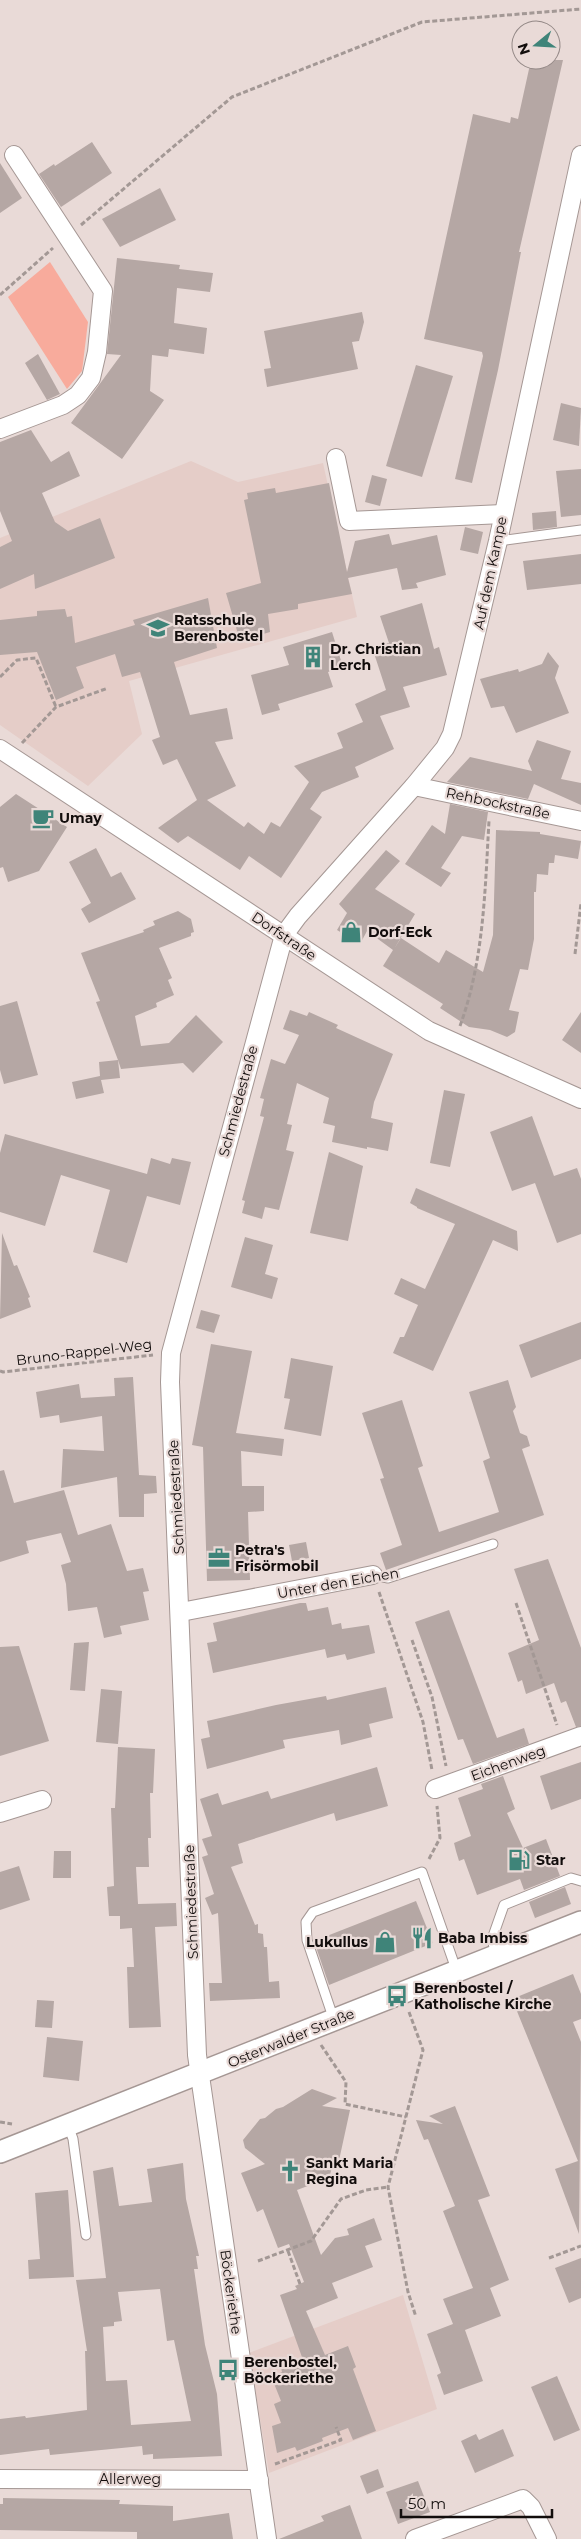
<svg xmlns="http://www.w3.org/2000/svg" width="581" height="2539" viewBox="0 0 581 2539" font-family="Montserrat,sans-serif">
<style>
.built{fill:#e5cdc8}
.green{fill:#f8ab9c}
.building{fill:#b5a7a4;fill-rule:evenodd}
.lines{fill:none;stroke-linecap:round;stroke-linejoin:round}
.service-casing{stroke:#a59794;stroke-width:11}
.minor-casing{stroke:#a59794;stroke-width:20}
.tertiary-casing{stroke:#a59794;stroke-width:24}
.path{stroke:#a39895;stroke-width:3;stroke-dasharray:5 2.5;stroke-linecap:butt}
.service{stroke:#fff;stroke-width:9}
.minor{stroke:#fff;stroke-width:18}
.tertiary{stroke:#fff;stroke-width:21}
.labels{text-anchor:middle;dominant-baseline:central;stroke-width:4.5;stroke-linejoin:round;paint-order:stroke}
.street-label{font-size:14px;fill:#120d0c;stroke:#e9dad7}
.poi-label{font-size:14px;font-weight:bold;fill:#120d0c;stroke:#e9dad7;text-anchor:start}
</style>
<rect width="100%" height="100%" fill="#e9dad7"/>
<g class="built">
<path d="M191,461L238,482L323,463L357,617L129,681L142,734L88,786L0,725V538Z"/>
<path d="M403,2295L437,2409L269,2473L249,2353Z"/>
</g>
<path class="green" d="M50,262L88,322L82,371L67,389L8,297Z"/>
<g class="building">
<path d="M531,60H563L519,252H521L498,370L472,483L455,479L483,356L482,352L424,339L473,114L510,123L511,117L518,119Z"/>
<path d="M92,142L112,173L61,207L39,174L54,164L55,166Z"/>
<path d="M0,163L22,198L0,213Z"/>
<path d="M160,188L176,220L120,247L102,219Z"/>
<path d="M117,258L180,265L179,269L213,273L210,292L177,288L174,323L207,328L204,354L169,349L168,357L152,355L150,391L164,400L122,459L71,423L121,355L107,354Z"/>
<path d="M362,312L364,322L359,341L352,342L358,369L267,387L264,369L271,368L264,331Z"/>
<path d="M38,354L60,394L47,400L25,363Z"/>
<path d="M416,365L453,376L422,477L386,466Z"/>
<path d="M561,403L581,408L579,446L553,440Z"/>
<path d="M31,430L51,462L69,451L80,476L42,493L55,522L68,531L100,518L115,558L35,589L34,574L0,589V547L12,541L0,511V442Z"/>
<path d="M581,469V515L561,517L556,471Z"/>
<path d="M372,475L387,479L380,506L365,502Z"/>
<path d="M329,483L347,572L355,541L389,534L392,545L437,535L446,575L416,583L418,588L402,590L397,568L348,578L352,594L298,604V609L268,614L270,632L240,641L226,593L261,583L244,500L248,499L247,493L275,488L276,493Z"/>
<path d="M556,511L557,527L533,530L532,513Z"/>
<path d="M465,527L483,532L478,554L460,550Z"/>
<path d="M581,554V584L527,590L523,561Z"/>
<path d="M208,598L217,648L174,662L190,715L227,708L233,739L215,742L236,786L207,800L244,827L248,822L264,834L271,822L280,827L309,782L294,766L343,748L337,733L363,722L355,704L386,690L372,647L389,643L380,616L422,603L434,649L439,647L447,675L403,687L410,707L380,716L394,749L355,767L359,777L322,792L310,809L322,817L281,878L249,856L240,870L188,836L178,843L158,828L197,800L177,759L163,765L152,740L160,737L140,672L122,677L115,654L76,667L84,688L56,700L37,652L0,655V620L37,616V611L65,609L67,617L72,616L75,643L135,625L133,620Z"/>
<path d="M332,632L343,667L328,672L333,687L278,704L280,710L262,715L251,675L289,665L283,647Z"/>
<path d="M548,652L559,666L555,678L569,713L516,733L504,706L491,708L480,679L518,669L519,672L542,664Z"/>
<path d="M537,740L571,751L561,779L581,783V805L534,784L528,799L447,782L470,757L532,771L528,761Z"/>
<path d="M16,794L67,827L39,871L8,882L3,867L0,868V807Z"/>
<path d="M450,804L488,812L484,840L462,836L441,868L451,873L441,887L405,864L432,825L445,834Z"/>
<path d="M496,830L540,832V834L581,841L578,859L555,855L554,863H549L548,875L537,874L536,892H534V939L528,970L520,969L509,1010L519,1012L515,1032L507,1037L490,1030L469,1027L440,1008L443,1004L383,966L393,950L367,931L360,944L337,930L347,913L339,904L386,850L400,861L375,889L415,914L394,949L401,938L439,963L446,950L483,972L493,935Z"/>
<path d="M96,848L111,877L121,872L136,899L89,923L81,909L91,903L69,862Z"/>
<path d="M178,911L191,919L194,932L191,933V936L159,948L172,978L168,980L174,995L156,1003L157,1007L135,1016L141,1046L169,1043L196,1015L223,1042L193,1073L183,1063L121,1069L118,1060L120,1078L101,1080L104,1093L76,1099L72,1082L100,1076L99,1062L118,1060L96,1002L100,1001L81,953L144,932L143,930L155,925L153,921Z"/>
<path d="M17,1001L38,1075L4,1084L0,1070V1006Z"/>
<path d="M290,1010L307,1016L309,1012L338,1025L336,1028L393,1054L374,1102L371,1118L393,1123L388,1151L367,1147V1149L332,1142L335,1126L323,1123L329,1098L297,1083L287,1124L292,1125L286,1150L294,1152L279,1210L265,1207L262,1219L242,1213L245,1201L242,1200L264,1117L260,1116L264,1099L260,1098L271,1059L285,1064L299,1035L283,1029Z"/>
<path d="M581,1012V1053L562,1040Z"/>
<path d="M444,1090L465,1094L450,1167L430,1163Z"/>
<path d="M532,1116L554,1176L577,1168L581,1179V1234L557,1243L535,1183L512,1191L490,1132Z"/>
<path d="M5,1134L147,1174L151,1158L170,1164L172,1158L191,1162L180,1205L147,1196L127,1263L93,1252L110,1190L61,1175L45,1226L0,1212V1153Z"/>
<path d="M329,1152L363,1166L348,1241L310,1233Z"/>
<path d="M416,1188L517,1231L518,1251L493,1240L433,1371L393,1353L400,1337H404L418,1305L394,1294L401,1278L425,1289L455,1224L417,1208V1207L410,1203Z"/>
<path d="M2,1233L14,1266L17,1265L30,1297L28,1298L31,1307L0,1319Z"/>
<path d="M245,1237L273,1245L265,1274L278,1278L272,1299L231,1287Z"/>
<path d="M201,1310L220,1315L214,1333L196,1328Z"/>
<path d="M581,1322V1359L531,1378L519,1345Z"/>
<path d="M211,1344L252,1351L236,1433L284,1439L282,1456L241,1451L242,1486H264V1511L248,1512L250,1580L207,1581L203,1447L192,1445Z"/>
<path d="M291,1358L333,1366L321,1436L284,1429L290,1399L284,1398Z"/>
<path d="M133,1377L139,1475L156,1476L157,1493L144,1494V1517H119L117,1477L61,1488L63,1449L104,1451L102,1416L60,1423L59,1415L40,1418L36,1392L79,1384L81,1398L115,1396L114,1378Z"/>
<path d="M508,1380L516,1407L513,1411L520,1433L527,1436L530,1446L522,1449L544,1515L386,1570L380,1553L402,1545L380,1479L384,1478L362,1413L402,1400L423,1466L418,1468L439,1532L499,1512L483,1461L490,1458L469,1392Z"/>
<path d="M4,1470L14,1503L64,1490L78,1535L111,1524L127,1571L143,1568L149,1591L143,1592L149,1620L120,1626L122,1634L104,1638L97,1607L68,1611L66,1584L61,1565L71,1562L61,1533L26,1541L29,1553L0,1562V1471Z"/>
<path d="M306,1542L309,1558L292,1561L289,1545Z"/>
<path d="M548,1559L581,1648V1726L576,1727L566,1701L561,1703L554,1683L526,1694L522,1680L518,1682L508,1653L539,1640L514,1569Z"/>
<path d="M300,1603H306L308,1611L328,1607L332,1625L341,1623L342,1629L369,1625L375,1653L347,1660L345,1654L327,1658L325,1649L213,1673L207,1643L217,1641L213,1623Z"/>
<path d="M449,1610L497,1738L524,1728L529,1744L473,1764L463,1739L458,1740L415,1622Z"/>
<path d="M89,1642L85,1691L70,1690L74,1643Z"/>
<path d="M19,1646L49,1741L0,1756V1647Z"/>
<path d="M386,1687L393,1718L369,1724L372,1737L341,1745L339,1730L283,1740L285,1748L207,1769L201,1739L210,1737L207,1721L276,1705L326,1696L327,1700Z"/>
<path d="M101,1689L122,1691L118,1744L96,1742Z"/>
<path d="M118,1747L155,1749L153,1793H150L151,1838H148L149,1867H136L138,1904L176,1903L177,1926L155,1927L161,2027L129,2028L127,1967H134L132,1928L120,1929V1916H109L107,1887L114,1886L111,1808H115Z"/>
<path d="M581,1762V1799L551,1810L540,1776Z"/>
<path d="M377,1767L388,1806L336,1821L334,1813L238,1844L243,1863L231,1867L255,1925L258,1924V1933L263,1934L264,1947H267L269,1982L279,1981L280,1998L210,2001L209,1983H222L218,1913L212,1915L205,1898L214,1894L202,1857L208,1855L202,1839L212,1836L200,1799L218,1793L222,1805L268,1791L271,1799Z"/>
<path d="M503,1776L515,1809L507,1813L523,1848L546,1839L560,1876L524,1890L520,1879L477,1895L464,1859L459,1861L456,1851L454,1843L471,1836L458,1798L483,1789L481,1784Z"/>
<path d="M54,1851H71V1878H53Z"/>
<path d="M19,1866L30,1900L0,1910V1872Z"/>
<path d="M565,1887L571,1904L535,1918L529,1902Z"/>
<path d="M416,1901L433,1943L329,1985L314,1941Z"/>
<path d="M573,1974L581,1994V2019L573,2022L581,2042L579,2234L555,2169L578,2161L512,1999Z"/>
<path d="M37,2000L54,2001L52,2028L35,2027Z"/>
<path d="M47,2037L83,2041L79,2081L43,2077Z"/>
<path d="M312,2089L337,2098L322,2106L350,2110L338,2165L333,2164L329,2178L297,2190L321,2255L335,2238L349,2235L347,2229L374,2218L382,2240L365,2246L373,2267L332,2283L338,2298L306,2311L325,2355L348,2346L356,2367L353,2369L376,2431L353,2440L348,2428L322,2438L323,2441L297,2451L295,2447L277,2453L272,2426L281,2423L274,2404L281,2401L271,2376L282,2372L281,2368L303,2360L280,2295L297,2289L295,2286L304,2282L289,2244L278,2248L263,2209L257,2212L241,2173L265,2164L245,2148L243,2140L260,2119L265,2118L276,2109L283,2107Z"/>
<path d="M455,2106L490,2196L478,2200L509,2280L490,2288L501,2316L465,2330L483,2381L444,2395L437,2375L441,2373L427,2334L453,2324L443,2299L473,2288L443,2211L455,2206L428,2139L424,2140L416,2120L443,2124L429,2116Z"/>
<path d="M183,2163L186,2199L199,2256H196L198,2269H194L205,2345L217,2394L222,2456L153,2459V2454L143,2455L142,2446L50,2455L49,2449L0,2455V2419L25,2416L26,2418L87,2410L85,2351H87L76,2280L106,2278L93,2171L113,2167L119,2206L152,2202L147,2169ZM160,2289L167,2341L174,2340L191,2421L131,2425L127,2380L106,2381L103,2327L114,2326V2322L122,2321L118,2292Z"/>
<path d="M68,2190L74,2277L29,2279L28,2260L40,2259L35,2193Z"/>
<path d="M581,2258V2298L569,2303L555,2268Z"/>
<path d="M557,2376L580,2430L554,2441L531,2387Z"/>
<path d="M503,2429L514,2456L475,2473L461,2441L476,2434L479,2440Z"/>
<path d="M378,2469L384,2487L367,2494L360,2476Z"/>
<path d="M418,2481L430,2512L398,2524L386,2492Z"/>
<path d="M3,2498L120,2500L119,2504L173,2506V2521L229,2513L233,2539H137V2532L0,2530V2504H3Z"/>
<path d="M350,2505L362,2539H279L324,2521L321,2516Z"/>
</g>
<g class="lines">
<g class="service-casing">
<g id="service">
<path d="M498,541L581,530"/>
<path d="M373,1575L388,1578L493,1544"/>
<path d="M496,1955L492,1939L504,1905L571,1878L581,1881"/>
<path d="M334,2020L307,1940L306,1922L313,1912L422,1872L457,1972"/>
<path d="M68,2125L73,2139L86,2235"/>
</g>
</g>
<g class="minor-casing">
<g id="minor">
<path d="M0,429L63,405L78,395L91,378L97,352L103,291L14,155"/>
<path d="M336,458L349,521L503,514"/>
<path d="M0,749L429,1031L581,1099"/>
<path d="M414,786L581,821"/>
<path d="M181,1612L373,1575"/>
<path d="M435,1789L581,1736"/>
<path d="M0,1813L42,1800"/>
<path d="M0,2479L259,2480"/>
<path d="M267,2539L197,2055L170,1382L171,1353L284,935L298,916L414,786L445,748L452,734L498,541L581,155"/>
<path d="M415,2539L523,2499L531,2507L547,2539"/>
</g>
</g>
<g class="tertiary-casing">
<path id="tertiary" d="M0,2152L581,1922"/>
</g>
<g class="path">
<path d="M81,225L232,97L422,22L581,9"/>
<path d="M0,295L53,248"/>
<path d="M0,677L17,660L36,658L56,707"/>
<path d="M22,743L56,707L108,688"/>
<path d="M575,954L581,903"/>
<path d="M460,1026C484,960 485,890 489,821"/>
<path d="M0,1371L3,1372L153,1355"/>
<path d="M379,1592L423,1722L432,1770"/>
<path d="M516,1603L557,1725"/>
<path d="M412,1640L432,1697L446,1766"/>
<path d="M429,1859L440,1838L437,1806"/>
<path d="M409,2012L423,2050L388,2187L408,2292L416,2317"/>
<path d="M321,2045L346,2082L345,2104L406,2117"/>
<path d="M0,2122L12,2124"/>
<path d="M288,2251L300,2284"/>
<path d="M549,2258L581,2246"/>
<path d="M258,2261L311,2241L341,2199L366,2190L388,2187"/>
<path d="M275,2464L341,2440L336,2427"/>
</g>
<use href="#service" class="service"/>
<use href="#minor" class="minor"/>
<use href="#tertiary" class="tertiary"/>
</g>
<defs>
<g id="school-bare" transform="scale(1.725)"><path d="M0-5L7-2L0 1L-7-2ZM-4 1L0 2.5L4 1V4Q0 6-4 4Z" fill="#3f8479" stroke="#e9dad7" stroke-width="2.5" paint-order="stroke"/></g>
<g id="building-bare" transform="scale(1.725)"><path d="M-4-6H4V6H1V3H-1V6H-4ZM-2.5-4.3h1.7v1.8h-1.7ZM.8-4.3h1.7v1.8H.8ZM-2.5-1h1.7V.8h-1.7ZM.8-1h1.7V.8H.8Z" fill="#3f8479" stroke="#e9dad7" stroke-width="2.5" paint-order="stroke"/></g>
<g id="cafe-bare" transform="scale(1.725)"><path d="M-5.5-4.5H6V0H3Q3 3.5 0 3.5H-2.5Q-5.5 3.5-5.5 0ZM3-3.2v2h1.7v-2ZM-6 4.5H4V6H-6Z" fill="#3f8479" stroke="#e9dad7" stroke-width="2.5" paint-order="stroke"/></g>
<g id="shop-bare" transform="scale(1.725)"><path d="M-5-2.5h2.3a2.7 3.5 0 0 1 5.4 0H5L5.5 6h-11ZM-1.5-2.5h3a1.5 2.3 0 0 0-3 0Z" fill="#3f8479" stroke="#e9dad7" stroke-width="2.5" paint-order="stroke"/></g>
<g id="office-bare" transform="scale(1.725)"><path d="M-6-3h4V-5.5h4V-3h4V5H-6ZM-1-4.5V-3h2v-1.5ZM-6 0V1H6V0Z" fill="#3f8479" stroke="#e9dad7" stroke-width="2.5" paint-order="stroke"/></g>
<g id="fuel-bare" transform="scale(1.725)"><path d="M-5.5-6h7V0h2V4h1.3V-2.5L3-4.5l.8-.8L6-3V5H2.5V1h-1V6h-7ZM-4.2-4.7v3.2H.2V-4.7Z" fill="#3f8479" stroke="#e9dad7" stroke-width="2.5" paint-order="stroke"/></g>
<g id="restaurant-bare" transform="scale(1.725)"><path d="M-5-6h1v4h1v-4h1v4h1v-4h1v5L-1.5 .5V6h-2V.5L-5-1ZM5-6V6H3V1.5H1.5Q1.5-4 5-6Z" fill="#3f8479" stroke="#e9dad7" stroke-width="2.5" paint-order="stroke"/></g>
<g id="bus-bare" transform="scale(1.725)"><path d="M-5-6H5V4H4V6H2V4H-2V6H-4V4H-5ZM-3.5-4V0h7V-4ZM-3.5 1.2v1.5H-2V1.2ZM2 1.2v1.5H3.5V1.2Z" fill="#3f8479" stroke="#e9dad7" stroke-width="2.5" paint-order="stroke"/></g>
<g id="church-bare" transform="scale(1.725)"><path d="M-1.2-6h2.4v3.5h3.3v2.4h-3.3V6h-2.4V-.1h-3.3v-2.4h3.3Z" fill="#3f8479" stroke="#e9dad7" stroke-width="2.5" paint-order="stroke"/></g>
</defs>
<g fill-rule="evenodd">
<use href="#school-bare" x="158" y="628"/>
<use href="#building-bare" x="313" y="657"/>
<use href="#cafe-bare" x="43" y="818"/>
<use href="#shop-bare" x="351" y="932"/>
<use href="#office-bare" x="219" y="1558"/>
<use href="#fuel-bare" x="519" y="1860"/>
<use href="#restaurant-bare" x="422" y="1938"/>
<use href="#shop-bare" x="385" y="1942"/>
<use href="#bus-bare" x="397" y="1996"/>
<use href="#church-bare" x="290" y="2171"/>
<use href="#bus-bare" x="228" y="2370"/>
</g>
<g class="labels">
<g class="street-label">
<text transform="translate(490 573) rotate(-78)">Auf dem Kampe</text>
<text transform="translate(498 803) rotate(12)">Rehbockstraße</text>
<text transform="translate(284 936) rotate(34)">Dorfstraße</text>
<text transform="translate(238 1101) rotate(-75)">Schmiedestraße</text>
<text transform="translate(84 1352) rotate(-7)">Bruno-Rappel-Weg</text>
<text transform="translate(176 1497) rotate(-93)">Schmiedestraße</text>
<text transform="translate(338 1583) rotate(-10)">Unter den Eichen</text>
<text transform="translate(508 1763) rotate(-20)">Eichenweg</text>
<text transform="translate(191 1902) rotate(-92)">Schmiedestraße</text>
<text transform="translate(291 2038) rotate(-22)">Osterwalder Straße</text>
<text transform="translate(231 2292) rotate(82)">Böckeriethe</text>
<text x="130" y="2479">Allerweg</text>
</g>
<g class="poi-label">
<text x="174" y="620">Ratsschule<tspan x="174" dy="16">Berenbostel</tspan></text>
<text x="330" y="649">Dr. Christian<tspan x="330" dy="16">Lerch</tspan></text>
<text x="59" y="818">Umay</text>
<text x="368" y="932">Dorf-Eck</text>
<text x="235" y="1550">Petra's<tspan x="235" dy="16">Frisörmobil</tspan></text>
<text x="536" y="1860">Star</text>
<text x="438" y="1938">Baba Imbiss</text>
<text x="368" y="1942" text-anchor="end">Lukullus</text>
<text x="414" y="1988">Berenbostel /<tspan x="414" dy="16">Katholische Kirche</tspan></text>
<text x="306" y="2163">Sankt Maria<tspan x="306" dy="16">Regina</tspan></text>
<text x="244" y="2362">Berenbostel,<tspan x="244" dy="16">Böckeriethe</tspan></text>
</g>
</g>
<g transform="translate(536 45) rotate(252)"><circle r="24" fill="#e9dad7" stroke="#938886"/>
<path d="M0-4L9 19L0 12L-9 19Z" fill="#3f8479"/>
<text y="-8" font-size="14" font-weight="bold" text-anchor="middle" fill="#120d0c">N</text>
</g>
<path d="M401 2509v8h151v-8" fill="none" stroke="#120d0c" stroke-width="2.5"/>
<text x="408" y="2509" font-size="15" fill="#120d0c" stroke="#e9dad7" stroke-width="4" paint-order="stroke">50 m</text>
</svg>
